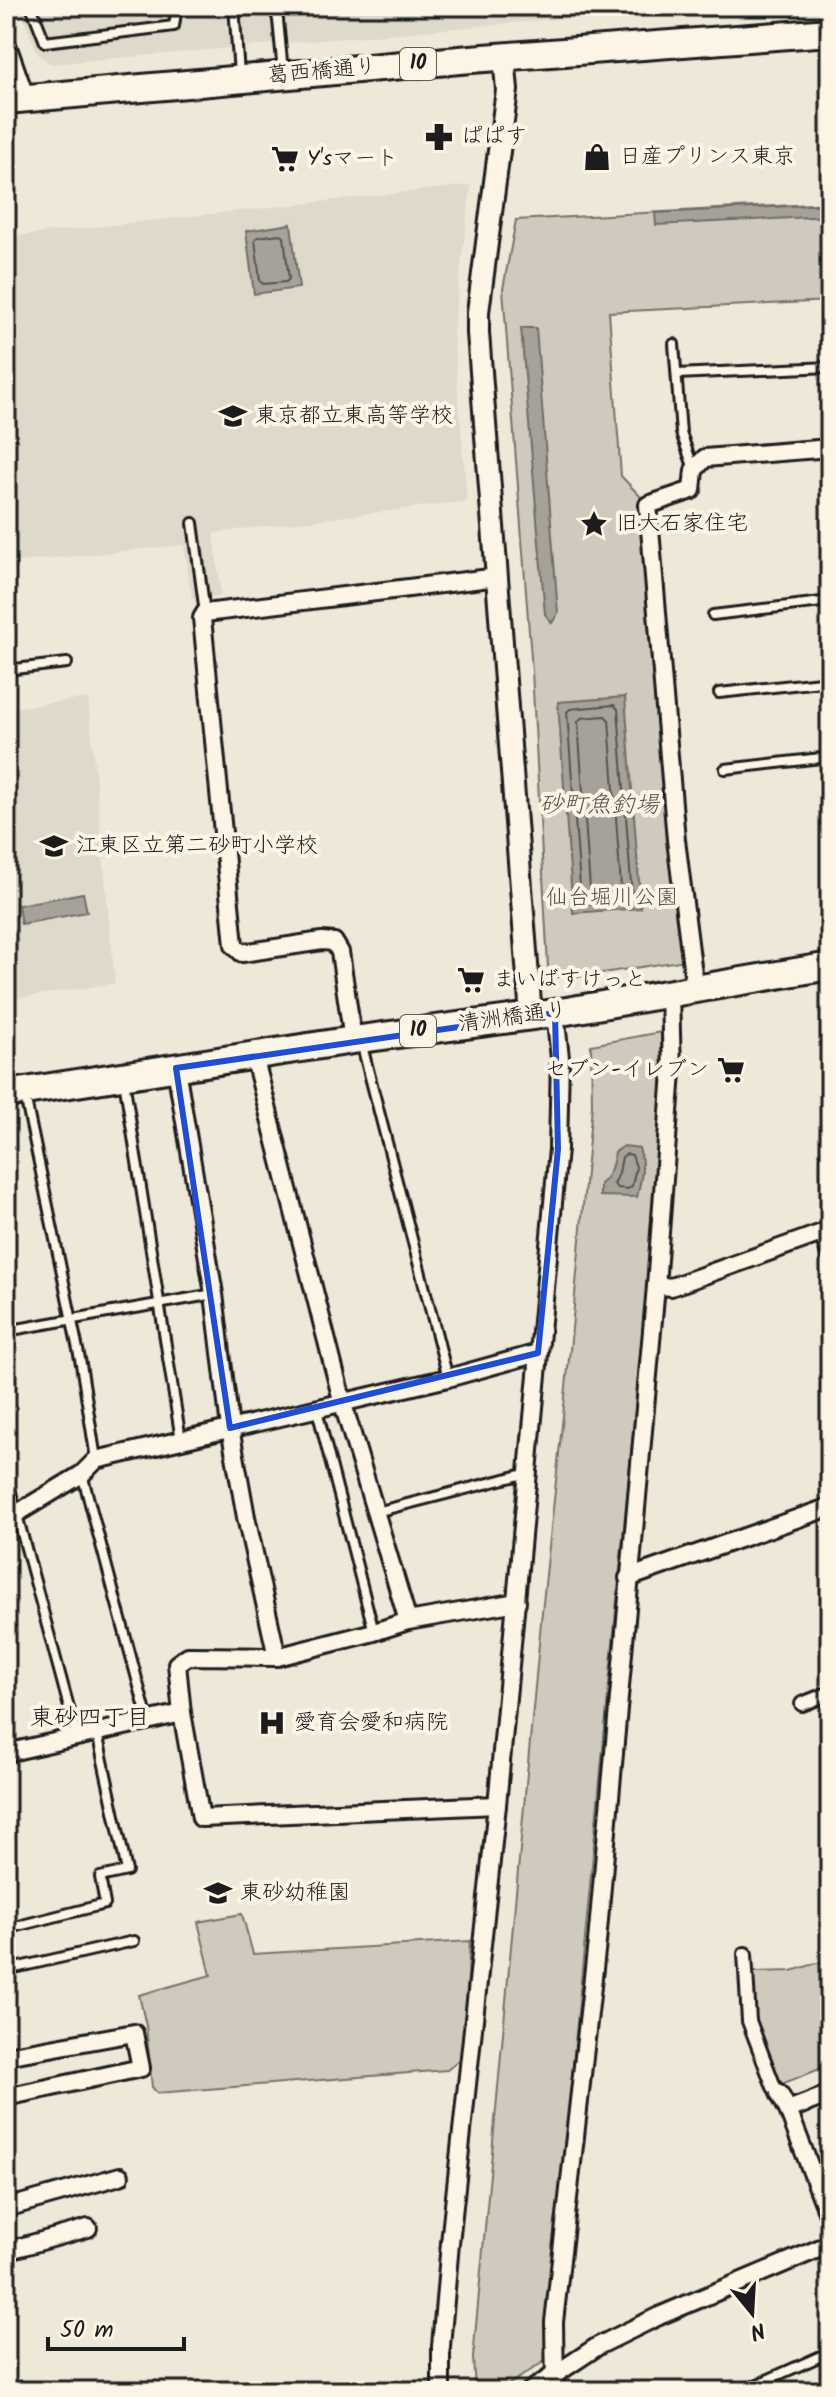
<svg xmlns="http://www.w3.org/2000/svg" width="836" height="2397" viewBox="0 0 836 2397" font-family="Kalam,'Klee One',sans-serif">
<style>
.built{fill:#ded9cb}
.green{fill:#cfcabd;stroke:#76736c;stroke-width:2}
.water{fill:#a7a299;stroke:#6f6c67;stroke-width:2}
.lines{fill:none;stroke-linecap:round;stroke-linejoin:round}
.shore{stroke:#54524e;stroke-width:2}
.service-casing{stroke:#1c1c1c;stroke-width:14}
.pedestrian-casing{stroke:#1c1c1c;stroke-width:18}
.minor-casing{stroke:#1c1c1c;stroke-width:22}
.tertiary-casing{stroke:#1c1c1c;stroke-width:26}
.primary-casing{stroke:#1c1c1c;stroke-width:32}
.service{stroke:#fcf5e5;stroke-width:8}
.pedestrian{stroke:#fcf5e5;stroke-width:12}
.minor{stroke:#fcf5e5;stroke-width:16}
.tertiary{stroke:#fcf5e5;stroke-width:20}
.primary{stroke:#fcf5e5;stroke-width:26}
.marked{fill:none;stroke:#1d4ed8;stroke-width:6;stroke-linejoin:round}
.labels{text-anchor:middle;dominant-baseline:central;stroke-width:8;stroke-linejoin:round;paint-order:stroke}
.shield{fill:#fcf5e5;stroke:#5f5d58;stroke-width:2}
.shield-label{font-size:20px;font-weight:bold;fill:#1c1c1c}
.street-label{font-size:22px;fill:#1c1c1c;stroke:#fcf5e5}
.poi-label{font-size:22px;fill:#1c1c1c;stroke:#fcf5e5;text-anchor:start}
.park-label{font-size:22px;fill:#52504c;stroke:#fcf5e5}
.water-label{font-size:24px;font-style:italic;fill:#5b5854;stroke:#fcf5e5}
.neighbourhood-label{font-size:24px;fill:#1c1c1c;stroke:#fcf5e5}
</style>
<rect width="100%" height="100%" fill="#eee8d9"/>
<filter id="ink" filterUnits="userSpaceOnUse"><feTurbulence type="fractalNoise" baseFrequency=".0125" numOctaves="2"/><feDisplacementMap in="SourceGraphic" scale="16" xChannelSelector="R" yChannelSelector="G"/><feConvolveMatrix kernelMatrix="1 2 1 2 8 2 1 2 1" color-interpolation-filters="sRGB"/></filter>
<g filter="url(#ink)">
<g class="built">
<path d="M19,6H705L50,64L38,54Z"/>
<path d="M471,185L453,332L467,501L214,533L221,596L192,600L184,545L6,563V237Z"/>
<path d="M88,698L115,983L6,1000V709Z"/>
</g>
<g class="green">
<path d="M830,203V301L609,312L621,476L640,496L686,960L577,977H557L548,967L532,671L503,289L516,220Z"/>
<path d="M661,1032L662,1071L657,1178L545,2361L499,2391H475L473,2358L541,1622L571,1340L592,1105L591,1045Z"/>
<path d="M242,1914L253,1954L470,1941L463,2057L447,2070L157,2093L152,2087L146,2026L139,1995L211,1975L198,1922Z"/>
<path d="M830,1959V2065L774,2087L749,2021L754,1972L792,1971Z"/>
</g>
<g class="water">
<path d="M830,204V216L656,225L655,213Z"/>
<path d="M291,224L299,288L254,294L246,231Z"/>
<path d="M521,328H536L558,613L552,623L545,614Z"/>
<path d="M625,697L641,908L573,913L558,702Z"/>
<path d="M83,893L87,912L21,924L18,905Z"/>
<path d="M624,1146L639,1148C645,1166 641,1179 637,1197L600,1196V1184C611,1175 612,1166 615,1152Z"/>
</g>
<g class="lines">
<g class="shore">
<path d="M280,234L284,237L289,279L286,282L263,284L260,281L255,239L258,237Z"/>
<path d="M614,705L618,709L632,897L629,900L584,904L581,900L567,712L570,709Z"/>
<path d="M605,716L609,720L621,887L618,891L594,893L590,889L578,722L581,718Z"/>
<path d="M627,1154L632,1155L636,1167L632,1186L628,1189L617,1188L614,1184L619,1173L622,1157Z"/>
</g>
<g class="service-casing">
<g id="service">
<path d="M31,6L45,42L174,26L177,6"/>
<path d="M234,6L239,74"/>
<path d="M274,6L278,20L283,72"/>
<path d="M6,146L9,167"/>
<path d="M674,344L681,433L694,469"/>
<path d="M677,374L830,367"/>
<path d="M193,523L205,613"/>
<path d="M713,615L830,601"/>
<path d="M6,670L67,663"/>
<path d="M719,693L830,681"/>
<path d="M725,769L830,757"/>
<path d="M361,1042L448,1378"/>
<path d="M124,1080L181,1440"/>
<path d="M25,1096L81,1364L96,1459"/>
<path d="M6,1331L214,1294"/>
<path d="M317,1410L374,1632"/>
<path d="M6,1474L77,1737"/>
<path d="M82,1474L148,1720"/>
<path d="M376,1512L528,1473"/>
<path d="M6,1929L105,1904L100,1877L127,1871L97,1733"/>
<path d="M6,1970L134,1941"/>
<path d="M742,2391L830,2352"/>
</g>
</g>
<g class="pedestrian-casing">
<g id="pedestrian">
<path d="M802,1704L830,1693"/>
<path d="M745,1954L749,2021L774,2087L779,2093"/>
</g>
</g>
<g class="minor-casing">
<g id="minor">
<path d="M695,990L676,840L648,505L692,490L694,470L705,458L830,448"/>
<path d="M353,1040L340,952L334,942L322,941L242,953L234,945L202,618L205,613L498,577"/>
<path d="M254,1056L343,1404L408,1621"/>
<path d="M176,1068L214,1294L230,1428L246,1517L277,1657"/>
<path d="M823,1233L830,1254"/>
<path d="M656,1285L671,1287L830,1230"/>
<path d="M6,1520L82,1474L96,1460L448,1378L538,1353"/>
<path d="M628,1578L830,1507"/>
<path d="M6,1753L182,1713"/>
<path d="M497,1805L201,1818L182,1713L177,1664L188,1656L277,1657L374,1632L408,1621L517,1602"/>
<path d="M6,2056L134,2033L141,2068L6,2097"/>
<path d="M779,2093L788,2110L830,2219"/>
<path d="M788,2110L830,2094"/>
<path d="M6,2208L120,2176"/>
<path d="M6,2251L88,2228"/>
<path d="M441,2391V2346L450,2243L497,1805L558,1149L560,1058L555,1013"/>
<path d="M530,2391L598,2346L659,2316L830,2244"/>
<path d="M555,2391L554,2322L597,1942L656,1286L672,1072L670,994"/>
</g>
</g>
<g class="tertiary-casing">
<g id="tertiary">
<path d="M6,48L24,99"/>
<path d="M504,56L507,90L478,312V333L531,1016"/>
</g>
</g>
<g class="primary-casing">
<g id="primary">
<path d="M6,100L471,59L830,32"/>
<path d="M6,1094L353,1040L555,1013L830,966"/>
</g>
</g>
<use href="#service" class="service"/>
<use href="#pedestrian" class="pedestrian"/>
<use href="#minor" class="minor"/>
<use href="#tertiary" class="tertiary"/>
<use href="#primary" class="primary"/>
</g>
</g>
<path class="marked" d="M555,1013L558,1149L538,1353L230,1428L176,1068Z"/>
<defs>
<g id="pharmacy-bare" transform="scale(2.16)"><path d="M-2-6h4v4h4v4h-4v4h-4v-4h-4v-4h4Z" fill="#1c1c1c" stroke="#fcf5e5" stroke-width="2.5" paint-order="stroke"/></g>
<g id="shop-bare" transform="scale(2.16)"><path d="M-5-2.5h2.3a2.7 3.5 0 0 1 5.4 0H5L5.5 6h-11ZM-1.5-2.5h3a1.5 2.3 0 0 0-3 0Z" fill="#1c1c1c" stroke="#fcf5e5" stroke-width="2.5" paint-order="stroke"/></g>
<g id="supermarket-bare" transform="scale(2.16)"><path d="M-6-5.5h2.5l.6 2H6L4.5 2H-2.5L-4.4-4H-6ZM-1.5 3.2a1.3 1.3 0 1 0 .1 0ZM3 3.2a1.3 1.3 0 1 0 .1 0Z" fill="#1c1c1c" stroke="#fcf5e5" stroke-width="2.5" paint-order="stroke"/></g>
<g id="school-bare" transform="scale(2.16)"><path d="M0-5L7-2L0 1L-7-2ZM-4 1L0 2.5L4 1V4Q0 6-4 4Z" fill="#1c1c1c" stroke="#fcf5e5" stroke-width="2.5" paint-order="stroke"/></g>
<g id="sight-bare" transform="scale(2.16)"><path d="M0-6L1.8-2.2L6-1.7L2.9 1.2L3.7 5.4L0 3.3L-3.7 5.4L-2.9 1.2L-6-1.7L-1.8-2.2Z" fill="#1c1c1c" stroke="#fcf5e5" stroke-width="2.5" paint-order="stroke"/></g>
<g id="hospital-bare" transform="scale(2.16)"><path d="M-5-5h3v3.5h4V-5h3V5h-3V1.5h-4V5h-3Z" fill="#1c1c1c" stroke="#fcf5e5" stroke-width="2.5" paint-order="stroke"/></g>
</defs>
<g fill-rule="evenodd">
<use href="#pharmacy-bare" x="439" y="137"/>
<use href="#shop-bare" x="597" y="157"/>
<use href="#supermarket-bare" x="285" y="159"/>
<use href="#school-bare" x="233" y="416"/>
<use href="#sight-bare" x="594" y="524"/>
<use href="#school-bare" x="54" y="846"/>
<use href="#supermarket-bare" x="471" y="980"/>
<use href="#supermarket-bare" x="731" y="1070"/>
<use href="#hospital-bare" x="272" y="1723"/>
<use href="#school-bare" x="218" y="1893"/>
</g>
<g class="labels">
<g class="shield">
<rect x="400" y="48" width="36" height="32" rx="6"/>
<rect x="400" y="1015" width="36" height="32" rx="6"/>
</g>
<g class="shield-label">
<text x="418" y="64">10</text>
<text x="418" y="1031">10</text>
</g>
<g class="street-label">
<text transform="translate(322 72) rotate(-5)">葛西橋通り</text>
<text transform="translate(513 1018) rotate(-8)">清洲橋通り</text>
</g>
<g class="poi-label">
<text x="461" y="137">ぱぱす</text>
<text x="619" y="157">日産プリンス東京</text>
<text x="307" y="159">Y'sマート</text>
<text x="255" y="416">東京都立東高等学校</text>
<text x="616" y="524">旧大石家住宅</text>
<text x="76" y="846">江東区立第二砂町小学校</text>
<text x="493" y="980">まいばすけっと</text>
<text x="709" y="1070" text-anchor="end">セブン-イレブン</text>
<text x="294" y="1723">愛育会愛和病院</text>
<text x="240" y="1893">東砂幼稚園</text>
</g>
<g class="park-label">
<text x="612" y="898">仙台堀川公園</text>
</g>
<g class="water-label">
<text x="599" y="805">砂町魚釣場</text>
</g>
<g class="neighbourhood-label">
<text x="90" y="1718">東砂四丁目</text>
</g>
</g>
<rect width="836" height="2397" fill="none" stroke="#fcf5e5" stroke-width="32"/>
<rect x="16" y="16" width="804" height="2365" fill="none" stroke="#1c1c1c" stroke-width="3" filter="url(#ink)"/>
<g transform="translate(752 2313) rotate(162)" stroke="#fcf5e5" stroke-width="6" paint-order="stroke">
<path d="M0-6L14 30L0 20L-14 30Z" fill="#1c1c1c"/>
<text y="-12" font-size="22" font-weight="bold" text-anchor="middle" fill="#1c1c1c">N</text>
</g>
<path d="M48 2337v12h136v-12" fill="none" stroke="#1c1c1c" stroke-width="4"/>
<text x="60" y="2337" font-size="24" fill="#1c1c1c" stroke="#fcf5e5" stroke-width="6" paint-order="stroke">50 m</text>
</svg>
